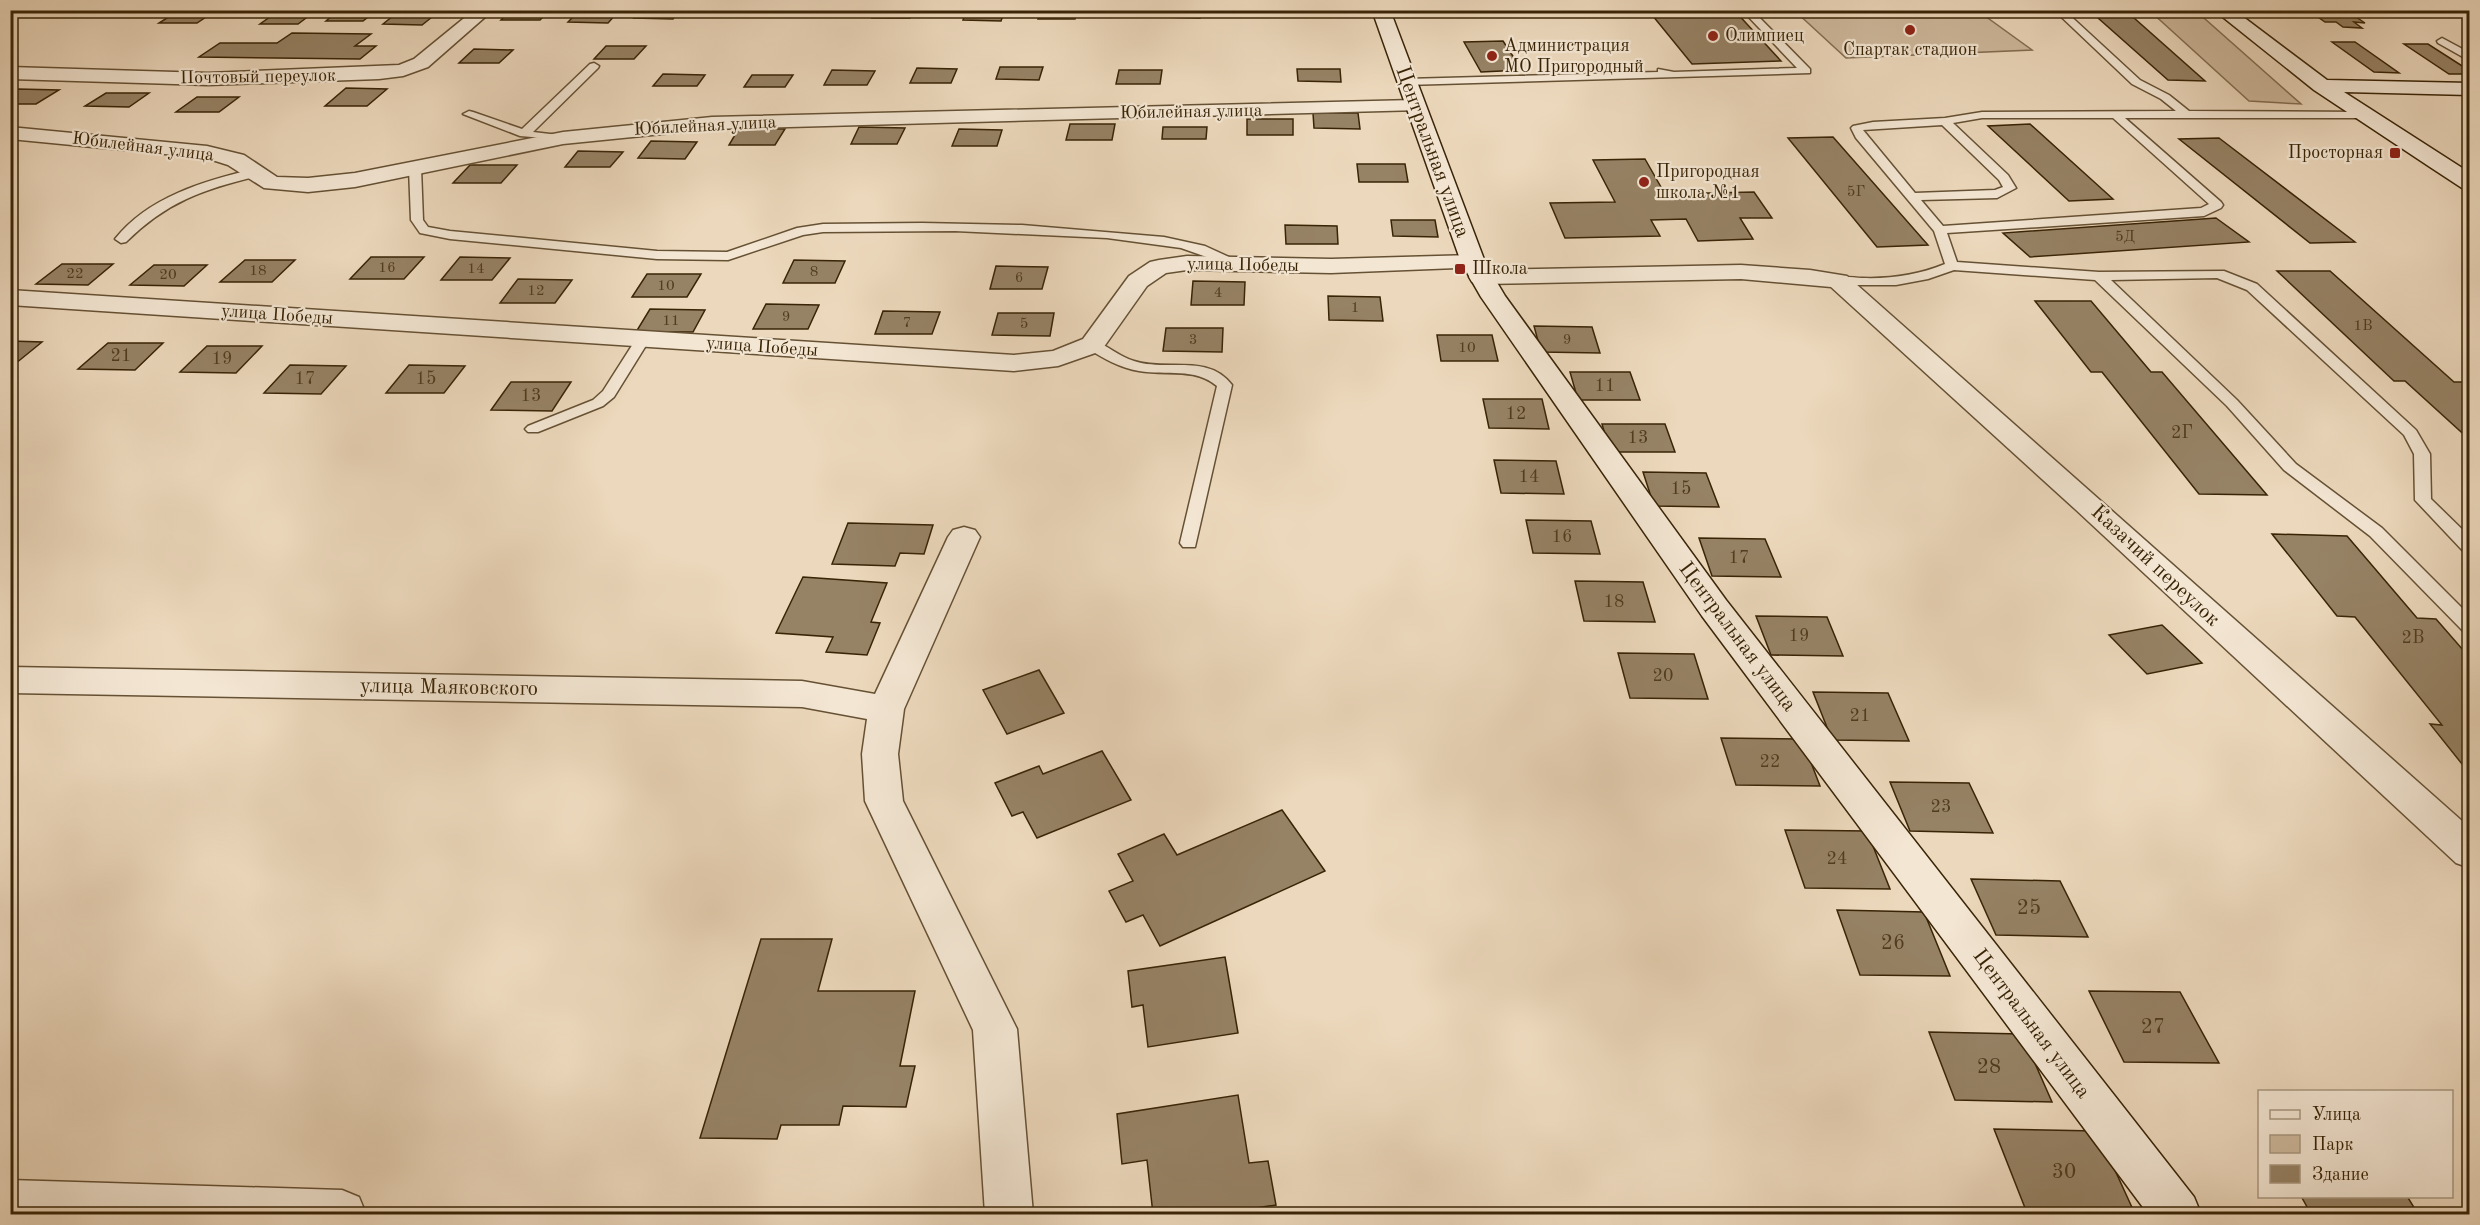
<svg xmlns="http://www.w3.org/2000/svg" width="2480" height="1225" viewBox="0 0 2480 1225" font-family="'Old Standard TT',serif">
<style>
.green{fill:#ceb99d;stroke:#846e52;stroke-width:1.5}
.building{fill:#968265;stroke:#392406;stroke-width:1.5}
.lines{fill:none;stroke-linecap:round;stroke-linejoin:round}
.lane-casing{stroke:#665134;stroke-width:3}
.street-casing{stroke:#665134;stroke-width:3}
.secondary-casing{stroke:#392406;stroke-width:3}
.lane{fill:#f3e6d3;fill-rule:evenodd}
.street{fill:#f3e6d3;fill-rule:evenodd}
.secondary{fill:#f3e6d3;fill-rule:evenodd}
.poi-dot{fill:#8f2418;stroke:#f3e6d3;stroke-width:2}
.labels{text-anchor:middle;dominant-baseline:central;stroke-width:4.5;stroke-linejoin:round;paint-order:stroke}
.far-number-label{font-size:15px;fill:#503c1e}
.far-poi-label{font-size:18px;fill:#392406;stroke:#f3e6d3;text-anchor:start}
.far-street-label{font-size:18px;fill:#392406;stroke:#f3e6d3}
.number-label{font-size:18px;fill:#503c1e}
.street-label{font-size:21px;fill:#392406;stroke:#f3e6d3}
.near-number-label{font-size:21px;fill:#503c1e}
</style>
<rect width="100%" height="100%" fill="#ecd8bc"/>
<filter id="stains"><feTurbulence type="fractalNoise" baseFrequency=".00333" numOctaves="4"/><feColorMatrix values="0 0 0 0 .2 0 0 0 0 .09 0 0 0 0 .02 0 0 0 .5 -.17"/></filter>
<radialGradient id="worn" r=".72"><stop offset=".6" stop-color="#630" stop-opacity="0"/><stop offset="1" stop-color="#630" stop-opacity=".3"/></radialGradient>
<g class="green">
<path d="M1795,11H1978L2032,50L1846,58Z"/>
<path d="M2150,11H2196L2301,104L2249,101Z"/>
</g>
<g class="building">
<path d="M339,10H377L363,21H326Z"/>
<path d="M511,10H550L540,20H501Z"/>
<path d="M641,10H680L673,19L634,18Z"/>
<path d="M707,10H744L740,17H702Z"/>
<path d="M784,10H821L817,17H779Z"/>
<path d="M876,10H914L910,18H872Z"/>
<path d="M967,10H1005L1001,21L963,20Z"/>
<path d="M1040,10H1078L1075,19H1038Z"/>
<path d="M1163,10H1201L1200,18L1162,17Z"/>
<path d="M1301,10H1338L1339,16H1301Z"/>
<path d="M1648,10H1734L1781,61L1692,64Z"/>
<path d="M2089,10H2125L2205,81L2168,80Z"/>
<path d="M178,11H215L197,23H159Z"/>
<path d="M579,11L618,12L608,23L568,22Z"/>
<path d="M277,12H314L298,24H260Z"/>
<path d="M398,12L437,13L422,25L383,24Z"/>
<path d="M2311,12L2350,13L2365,23L2354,22L2362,28L2343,27L2336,22H2325Z"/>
<path d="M292,33L371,34L355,46H376L360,59L199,57L220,43H277Z"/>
<path d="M1503,41L1522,70L1481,72L1464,42Z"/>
<path d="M2332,42H2355L2399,73L2374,72Z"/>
<path d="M2404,44H2428L2470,71V74H2449Z"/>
<path d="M606,46H646L634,59H594Z"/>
<path d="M474,49L513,50L499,63H459Z"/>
<path d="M1000,67H1043L1039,80L996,79Z"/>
<path d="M917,68L957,69L951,83H910Z"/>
<path d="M1297,69H1340L1341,82L1298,81Z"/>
<path d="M832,70L875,71L867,85H824Z"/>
<path d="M1119,70H1162L1160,84H1116Z"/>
<path d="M663,74L705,75L697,86H653Z"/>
<path d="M752,75H793L785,87H744Z"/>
<path d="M346,88L387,89L367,106H325Z"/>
<path d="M18,89L59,90L36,104H10V94Z"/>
<path d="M106,93H149L129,107L85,106Z"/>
<path d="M197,97H239L219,112H176Z"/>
<path d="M1313,113H1358L1360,129L1314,128Z"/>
<rect x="1247" y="119" width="46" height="16"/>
<path d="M1070,124H1115L1112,140H1066Z"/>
<path d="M2030,124L2113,199L2069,201L1988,126Z"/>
<path d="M859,127L905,128L897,144H851Z"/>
<path d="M1163,127H1207L1206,139H1162Z"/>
<path d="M739,128L785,129L775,145H729Z"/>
<path d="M959,129L1002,130L997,146H952Z"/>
<path d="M1833,137L1928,245L1877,247L1788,138Z"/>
<path d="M2219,138L2355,242L2310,243L2179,139Z"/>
<path d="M651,141L697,142L685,159L638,158Z"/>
<path d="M578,151L623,152L610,167H565Z"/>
<path d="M1645,159L1665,194L1754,192L1772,218H1740L1753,239L1698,241L1686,219L1651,220L1660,236L1565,238L1550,203L1615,202L1593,160Z"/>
<path d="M1357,164H1405L1408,182H1359Z"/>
<path d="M470,165H517L501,183H453Z"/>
<path d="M2216,218L2249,242L2030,257L2003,233Z"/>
<path d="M1391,220H1435L1438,237L1393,236Z"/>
<path d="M1285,225L1337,226L1338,244H1286Z"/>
<path d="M371,257H424L404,279H350Z"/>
<path d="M460,257L510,258L492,280H441Z"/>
<path d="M245,260H295L272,282H220Z"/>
<path d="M794,260L845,261L835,283H783Z"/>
<path d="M62,264H113L88,285L36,284Z"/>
<path d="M154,265H207L184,286L130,285Z"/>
<path d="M996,266L1048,267L1042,289H990Z"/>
<path d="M2277,271H2330L2454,382H2467L2470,385V440L2405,381H2394Z"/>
<path d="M647,274H701L687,297H632Z"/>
<path d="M518,279L572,280L555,303H500Z"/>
<path d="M1193,281L1245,282L1244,305H1191Z"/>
<path d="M1328,296L1380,297L1383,321L1329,320Z"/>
<path d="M2035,301H2091L2151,372H2162L2267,495L2199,494L2102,372H2091Z"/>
<path d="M766,304L819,305L808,329H753Z"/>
<path d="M650,309L705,310L693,332H636Z"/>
<path d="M883,311L940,312L932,334H875Z"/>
<path d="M998,313H1054L1050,336L992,335Z"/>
<path d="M1534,326L1592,327L1600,353L1541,352Z"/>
<path d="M1166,328H1223L1222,352L1163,351Z"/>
<path d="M1437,335H1492L1498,361H1441Z"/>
<path d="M10,341L42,342L10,368Z"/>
<path d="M108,343H163L135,370L78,369Z"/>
<path d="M207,346H262L236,373L180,372Z"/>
<path d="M290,365L346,366L321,394L264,393Z"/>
<path d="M409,365L465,366L444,393H386Z"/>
<path d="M1570,372H1630L1640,400H1578Z"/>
<path d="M511,382H571L552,411L491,410Z"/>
<path d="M1483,399H1542L1549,429L1489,428Z"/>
<path d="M1602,424H1665L1675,452H1610Z"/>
<path d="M1494,460L1556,461L1564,494L1501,493Z"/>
<path d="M1643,472L1706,473L1719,507L1654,506Z"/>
<path d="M1526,520L1591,521L1600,554L1533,553Z"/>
<path d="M848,523L933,525L924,554L900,553L895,566L832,564Z"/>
<path d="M2272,534L2347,536L2417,618L2436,619L2470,658V774L2430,724L2442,725L2355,617L2337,616Z"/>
<path d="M1699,538L1765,539L1781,577L1712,576Z"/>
<path d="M803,577L887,583L871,622L880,623L867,655L826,652L833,637L776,633Z"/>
<path d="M1575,581L1643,582L1655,622L1584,621Z"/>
<path d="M1756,616L1827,617L1843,656L1771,655Z"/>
<path d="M2162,625L2202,663L2147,674L2109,635Z"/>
<path d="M1618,653L1694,654L1708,699L1630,698Z"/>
<path d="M1039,670L1064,713L1007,734L983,690Z"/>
<path d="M1813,692L1888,693L1909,741L1832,740Z"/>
<path d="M1721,738L1802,739L1820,786L1736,785Z"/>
<path d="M1102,751L1131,800L1037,838L1023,812L1012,816L995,783L1039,766L1043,774Z"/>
<path d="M1890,782L1969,783L1993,833L1910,831Z"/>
<path d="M1282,810L1325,871L1160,946L1143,915L1126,922L1109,891L1133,881L1118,854L1164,834L1177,855Z"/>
<path d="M1785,830L1867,831L1890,889L1805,888Z"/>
<path d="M1971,879L2060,881L2088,937L1996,935Z"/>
<path d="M1837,910L1924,912L1950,976L1860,975Z"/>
<path d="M761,939H832L818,991H915L900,1066H915L906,1107L843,1106L839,1125H781L777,1139L700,1138Z"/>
<path d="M1225,957L1238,1033L1148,1047L1143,1005L1132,1007L1128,971Z"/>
<path d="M2089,991L2180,992L2219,1063L2124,1062Z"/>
<path d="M1929,1032L2022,1034L2052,1102L1955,1100Z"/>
<path d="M1238,1095L1249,1163L1268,1161L1276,1205L1216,1214H1153L1147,1160L1122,1164L1117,1114Z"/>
<path d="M1994,1129L2097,1131L2135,1214L2027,1213Z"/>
<path d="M2301,1196H2407L2418,1214H2311Z"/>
</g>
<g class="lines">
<g class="lane-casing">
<g id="lane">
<path d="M1742,10H1752L1810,69V73L1406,85L1401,82L1406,79L1658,72V69L1674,72L1797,68Z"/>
<path d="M2054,10H2064L2140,80L2169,95L2189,111L2363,112L2369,115L2363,118H2125L2221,202L2223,205L2221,208L2204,216L1947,233L1957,262L2099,272L2224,271L2257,284L2416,430L2430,454L2431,499L2470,537V554L2464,552L2415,500L2414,454L2404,435L2247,290L2217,278L2111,280L2237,400L2296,464L2382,528L2470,616V633L2464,632L2370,536L2284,470L2227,406L2095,280L1954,270L1928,279L1896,285H1838L1831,281C1838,274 1853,278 1862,278C1891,279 1918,275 1945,264L1934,231L1856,138L1851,128L1853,126L1873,122L1945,118L1982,112L2176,111L2161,99L2132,84ZM1982,118H2113L2209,204L2201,208L1943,226L1921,200L1997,198L2016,188L2008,175L1953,123ZM1942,125L1999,180L2003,187L1995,190L1915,193L1863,130Z"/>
<path d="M2442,38L2470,53V61L2438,43L2437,41Z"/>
<path d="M594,63L599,66L598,68L533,132L567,136V140L520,136L463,114L469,111L473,112L522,129L590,64Z"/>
<path d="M415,164L421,168L423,220L428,227L450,231L657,251L727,252L797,228L823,224L922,223L1022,225L1164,237L1205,246L1242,263L1235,267L1181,248L1107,238L955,231L823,232L803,235L728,260L657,259L450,239L420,233L411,220L409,168Z"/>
<path d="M254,169L258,170V176C204,189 166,202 126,242L121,243L115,239C148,197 204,181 254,169Z"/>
<path d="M643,335L650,339L614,397L603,406L538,432H528L525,429L528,426L593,400L603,391L638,336Z"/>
<path d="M1092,341C1107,344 1119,357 1134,361C1167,372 1208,353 1232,385L1195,547H1183L1180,543L1217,386C1194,367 1167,376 1139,371C1120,368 1103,358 1087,348L1085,345L1087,342Z"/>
</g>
</g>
<g class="street-casing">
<g id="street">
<path d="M474,10H493L428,67L403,76L379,79L208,85L10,79V67L208,73L399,65L414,59Z"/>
<path d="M1414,100L1421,102L1424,106L1421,110L712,129L563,144L355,187L308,192L264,188L228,165L206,158L10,139V127L207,146L244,155L277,177L308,178L355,173L563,132L712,117Z"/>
<path d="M1473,255L1482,257L1485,262L1482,267L1331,273L1187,270L1166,273L1147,286L1101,351L1058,366L1014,371L10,305V290L1014,355L1053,351L1083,339L1129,276L1150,262L1159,260L1187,256L1331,259Z"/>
<path d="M1741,265L1810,270L1847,276L2470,828V868L2456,863L2075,509L1831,287L1741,279L1481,284L1472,282L1469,277L1472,272L1481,270Z"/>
<path d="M964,527L975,530L980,537L904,709L898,754L903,801L1017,1029L1033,1214H985L973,1030L865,801L862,754L867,719L802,707L10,693V667L802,681L875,694L948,537L953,530Z"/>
<path d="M10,1180L342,1190L359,1197L366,1214H10Z"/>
</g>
</g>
<g class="secondary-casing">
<g id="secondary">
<path d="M1372,10H1390L1485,262L1505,296L1726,600L2194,1197L2201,1214H2148L1702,616L1481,297L1461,262Z"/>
<path d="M2214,10H2234L2327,80L2470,83V95L2344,92L2470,173V189L2462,188L2430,167L2314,90Z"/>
</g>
</g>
<use href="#lane" class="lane"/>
<use href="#street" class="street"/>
<use href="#secondary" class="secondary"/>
</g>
<g class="poi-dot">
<circle cx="1910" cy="30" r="6"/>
<circle cx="1713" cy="36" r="6"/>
<circle cx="1492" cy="56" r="6"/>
<rect x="2389" y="147" width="12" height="12" rx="3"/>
<circle cx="1644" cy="182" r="6"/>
<rect x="1454" y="263" width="12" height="12" rx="3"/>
</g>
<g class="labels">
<g class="far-number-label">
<text x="1856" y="192">5Г</text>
<text x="2125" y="237">5Д</text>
<text x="387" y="268">16</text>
<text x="476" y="269">14</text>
<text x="258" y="271">18</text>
<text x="814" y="272">8</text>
<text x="75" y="274">22</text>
<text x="168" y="275">20</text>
<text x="1019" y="278">6</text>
<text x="666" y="286">10</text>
<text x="536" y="291">12</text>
<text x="1218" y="293">4</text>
<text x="1355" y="308">1</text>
<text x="786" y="317">9</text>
<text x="671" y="321">11</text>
<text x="907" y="323">7</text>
<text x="1024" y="324">5</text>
<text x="2363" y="326">1В</text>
<text x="1193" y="340">3</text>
<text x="1567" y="340">9</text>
<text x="1467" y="348">10</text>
</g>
<g class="far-poi-label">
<text x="1725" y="36">Олимпиец</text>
<text x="1504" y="46">Администрация<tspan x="1504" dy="21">МО Пригородный</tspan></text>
<text x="1910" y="50" text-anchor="middle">Спартак стадион</text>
<text x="2383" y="153" text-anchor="end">Просторная</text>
<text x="1656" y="172">Пригородная<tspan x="1656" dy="21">школа №1</tspan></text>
<text x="1472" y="269">Школа</text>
</g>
<g class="far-street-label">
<text transform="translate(258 77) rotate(-1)">Почтовый переулок</text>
<text transform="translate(1191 112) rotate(-1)">Юбилейная улица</text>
<text transform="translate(705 126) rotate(-3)">Юбилейная улица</text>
<text transform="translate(143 147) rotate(7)">Юбилейная улица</text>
<text transform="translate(1243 265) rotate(1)">улица Победы</text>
<text transform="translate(277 315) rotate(4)">улица Победы</text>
<text transform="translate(762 347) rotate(4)">улица Победы</text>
</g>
<g class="number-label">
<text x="121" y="356">21</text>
<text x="222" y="359">19</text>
<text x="305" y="379">17</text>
<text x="426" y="379">15</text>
<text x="1605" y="386">11</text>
<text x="531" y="396">13</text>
<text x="1516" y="414">12</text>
<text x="2182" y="433">2Г</text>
<text x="1638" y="438">13</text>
<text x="1529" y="477">14</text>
<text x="1681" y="489">15</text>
<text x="1562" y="537">16</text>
<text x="1739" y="558">17</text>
<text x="1614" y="602">18</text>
<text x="1799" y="636">19</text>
<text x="2413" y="638">2В</text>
<text x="1663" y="676">20</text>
<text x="1860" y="716">21</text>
<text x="1770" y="762">22</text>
<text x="1941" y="807">23</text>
<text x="1837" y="859">24</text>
</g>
<g class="street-label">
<text transform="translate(1432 152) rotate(70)">Центральная улица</text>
<text transform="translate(2155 566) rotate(43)">Казачий переулок</text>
<text transform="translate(1737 637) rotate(53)">Центральная улица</text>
<text transform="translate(449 688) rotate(1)">улица Маяковского</text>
<text transform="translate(2031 1024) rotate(53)">Центральная улица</text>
</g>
<g class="near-number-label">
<text x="2029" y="908">25</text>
<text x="1893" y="943">26</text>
<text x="2153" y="1027">27</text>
<text x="1989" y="1067">28</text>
<text x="2064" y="1172">30</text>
</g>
</g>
<rect width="2480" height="1225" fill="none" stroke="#ecd8bc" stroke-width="36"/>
<rect x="12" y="12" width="2456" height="1201" fill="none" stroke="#392406" stroke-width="3"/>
<rect x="18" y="18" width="2444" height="1189" fill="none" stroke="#392406" stroke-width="1.5"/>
<rect x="2258" y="1090" width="195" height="108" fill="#f3e6d3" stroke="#a99881" stroke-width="1.5"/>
<rect x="2270" y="1110" width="30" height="9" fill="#f3e6d3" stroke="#a99881" stroke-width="1.5"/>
<text x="2312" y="1120" font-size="18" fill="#392406">Улица</text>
<rect x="2270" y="1135" width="30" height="18" fill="#ceb99d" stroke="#a99881" stroke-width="1.5"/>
<text x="2312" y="1150" font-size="18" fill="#392406">Парк</text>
<rect x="2270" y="1165" width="30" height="18" fill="#968265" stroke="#a99881" stroke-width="1.5"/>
<text x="2312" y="1180" font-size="18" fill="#392406">Здание</text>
<rect width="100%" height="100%" filter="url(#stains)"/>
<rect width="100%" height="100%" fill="url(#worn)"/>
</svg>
